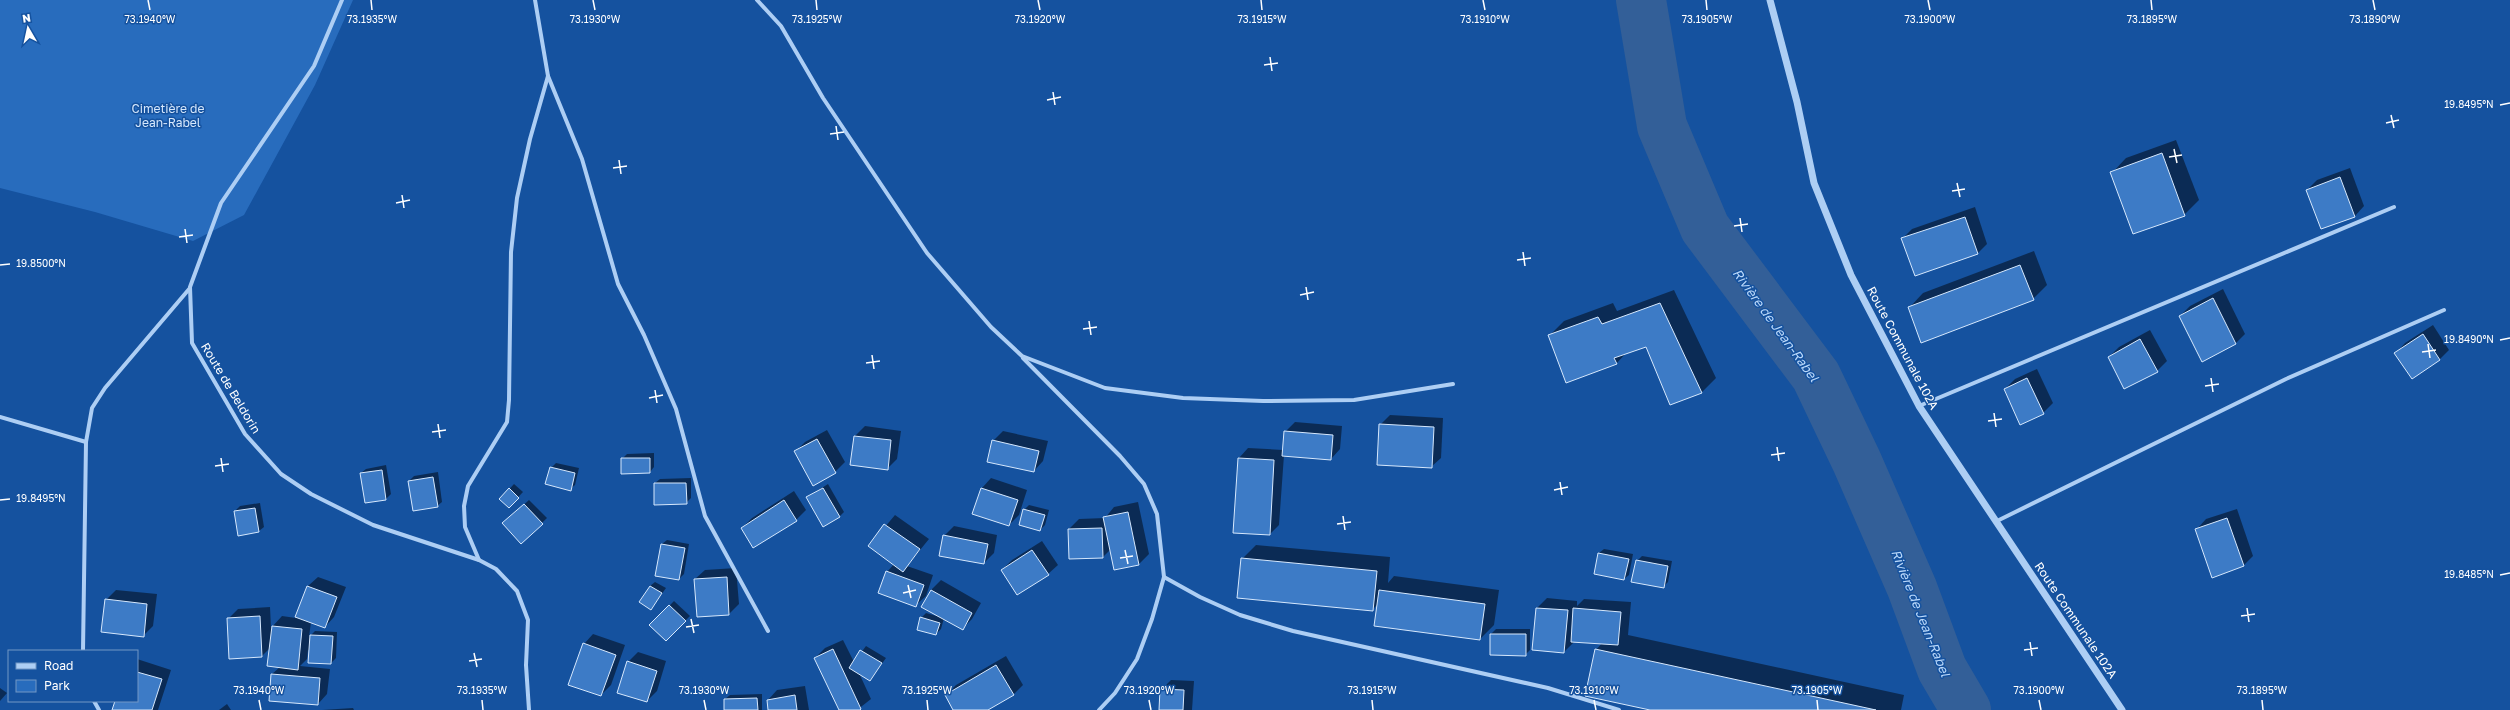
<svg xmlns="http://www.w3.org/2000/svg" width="2510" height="710" viewBox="0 0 2510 710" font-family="'Golos Text',sans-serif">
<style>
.green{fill:#286cbd}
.shadow{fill:#0007}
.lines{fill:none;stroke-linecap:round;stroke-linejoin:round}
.river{stroke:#335f98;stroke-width:50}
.building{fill:#3d7bc6;stroke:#d6e8fd}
.minor{stroke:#adcef4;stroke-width:4}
.tertiary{stroke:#adcef4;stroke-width:7}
.ticks{fill:none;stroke:#fff;stroke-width:1.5}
.labels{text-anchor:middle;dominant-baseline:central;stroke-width:3;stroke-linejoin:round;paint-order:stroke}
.park-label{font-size:12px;fill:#d6e8fd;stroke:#15529f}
.street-label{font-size:12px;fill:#fff;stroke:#15529f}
.water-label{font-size:13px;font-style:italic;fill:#bad8fa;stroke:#15529f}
.ticks-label{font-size:10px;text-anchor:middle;fill:#fff;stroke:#15529f;stroke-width:3;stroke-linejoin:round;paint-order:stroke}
</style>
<rect width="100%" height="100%" fill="#15529f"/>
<path class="green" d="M0,0H353L315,85L244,215L193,241L95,212L0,188Z"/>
<g class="shadow">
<path d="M2176,140L2199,200L2184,215L2112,173L2126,158Z"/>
<path d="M2350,168L2364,206L2355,216L2307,190L2317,180Z"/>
<path d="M1975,207L1987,244L1977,254L1902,239L1912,229Z"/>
<path d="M2034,251L2047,285L2033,299L1909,308L1923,293Z"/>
<path d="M2223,289L2245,334L2235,344L2180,316L2190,306Z"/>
<path d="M1674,290L1716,378L1702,392L1670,404L1646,345L1627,352L1616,364L1550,335L1564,321L1613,303L1617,311Z"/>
<path d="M2433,325L2449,350L2439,360L2396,353L2405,343Z"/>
<path d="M2150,330L2167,361L2157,371L2109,357L2119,347Z"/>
<path d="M2037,369L2053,403L2043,413L2005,389L2015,379Z"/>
<path d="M1390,415L1443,418L1441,458L1431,467L1380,425Z"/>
<path d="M1295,422L1342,426L1340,449L1331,459L1284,455L1279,525L1270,534L1239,458L1248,448L1283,450L1285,432Z"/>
<path d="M865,426L901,431L897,459L887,469L855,436Z"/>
<path d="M827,430L845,462L835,472L795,452L805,442Z"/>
<path d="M1003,431L1048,441L1043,461L1034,471L993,441Z"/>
<path d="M654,453V467L650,472L622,459L627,454Z"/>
<path d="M556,463L579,468L575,485L570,489L551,468Z"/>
<path d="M386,465L391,494L386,499L366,502L361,473L366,469Z"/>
<path d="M438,472L442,502L437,506L409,481L414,476Z"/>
<path d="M691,478V498L686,503L655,483L660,479Z"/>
<path d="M991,478L1027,490L1019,515L1009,525L973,513L982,488Z"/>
<path d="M514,484L523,492L509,507L500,499Z"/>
<path d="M828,484L844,512L839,517L808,497Z"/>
<path d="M794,491L806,510L796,520L742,528L752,518Z"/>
<path d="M529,500L547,518L521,543L508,519Z"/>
<path d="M1138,502L1149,554L1139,564L1115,569L1111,549L1103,557L1069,529L1079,519L1105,518L1114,507Z"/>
<path d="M260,503L264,527L259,531L239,535L235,511L240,506Z"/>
<path d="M1029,505L1049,510L1045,525L1040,530L1024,510Z"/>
<path d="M2237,509L2253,556L2243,566L2197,529L2206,519Z"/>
<path d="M895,515L929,539L907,566L933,575L926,596L916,605L887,572L894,564L869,546Z"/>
<path d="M954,526L997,535L994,553L984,563L944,536Z"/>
<path d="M667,540L689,544L684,574L679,579L662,544Z"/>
<path d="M1042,541L1058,565L1048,574L1002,570L1012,560Z"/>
<path d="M1256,545L1390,557L1388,583L1394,576L1499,590L1494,625L1480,639L1378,604L1372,610L1242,559Z"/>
<path d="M1604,549L1633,554L1629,575L1624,579L1599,553Z"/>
<path d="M1642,556L1672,561L1668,582L1663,587L1637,561Z"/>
<path d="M736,568L739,604L729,614L698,616L695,579L705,570Z"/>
<path d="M318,577L346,587L334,617L325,627L311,622L309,637L315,631L337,632L336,658L331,663L308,650L307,659L300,666L330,669L327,694L318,704L272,674L280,667L270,648L262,656L228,619L238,609L270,607L271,628L282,616L296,618L308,586Z"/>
<path d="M941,580L981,603L972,619L963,628L944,618L941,629L936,634L921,618L926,613L940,617L931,590Z"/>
<path d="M655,582L666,588L651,609L650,586Z"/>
<path d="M116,590L157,594L153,626L143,636L106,600Z"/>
<path d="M1547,598L1577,601V606L1584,599L1631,602L1628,635L1904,695L1901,710H1654L1596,650L1602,643L1574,642L1564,652L1533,649L1537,608Z"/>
<path d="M674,601L690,616L666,640L651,625Z"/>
<path d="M1496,629H1530V650L1525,655L1491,634Z"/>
<path d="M593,634L625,645L611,685L601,695L584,644Z"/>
<path d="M843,640L854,662L866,646L886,658L870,680L859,673L871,699L857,710H840L815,658L825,648Z"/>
<path d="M638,652L666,661L657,691L647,701L628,662Z"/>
<path d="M1006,656L1023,685L1013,695L986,710H955L946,695L956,685Z"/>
<path d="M137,659L171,670L158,710H114L116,701H137Z"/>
<path d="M1171,680L1194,681L1192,710H1160L1161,690Z"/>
<path d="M805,686L809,710H769L768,700L777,690Z"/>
<path d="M0,688L7,693L0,701Z"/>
<path d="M762,694V710H725V699L730,695Z"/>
<path d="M227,704L231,710H219Z"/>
<path d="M353,708L354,710H322Z"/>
</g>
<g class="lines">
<path class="river" d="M1641,0L1662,126L1705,228L1816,376L1857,462L1912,588L1942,669L1966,710"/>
</g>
<g class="building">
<path d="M2162,153L2185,216L2133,234L2110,172Z"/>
<path d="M2340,177L2355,217L2321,229L2306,190Z"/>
<path d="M1965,217L1978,254L1915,276L1901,238Z"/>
<path d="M2020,265L2034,300L1921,343L1908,307Z"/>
<path d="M2213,298L2236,344L2202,362L2179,316Z"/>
<path d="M1660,303L1702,393L1670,405L1646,347L1614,358L1617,364L1566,383L1548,335L1598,317L1602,324Z"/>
<path d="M2423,334L2440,360L2412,379L2394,353Z"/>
<path d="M2140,339L2158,372L2124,389L2108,357Z"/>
<path d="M2027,378L2044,414L2020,425L2004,389Z"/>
<path d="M1379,424L1434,427L1432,468L1377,465Z"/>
<path d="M1284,431L1333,435L1331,460L1282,456Z"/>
<path d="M854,436L891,440L888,470L850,465Z"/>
<path d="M817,439L836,473L813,486L794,451Z"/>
<path d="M992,440L1039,451L1034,472L987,462Z"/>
<path d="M621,458H650V473L621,474Z"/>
<path d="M1238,458L1274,460L1270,535L1233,533Z"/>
<path d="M550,467L575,473L571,491L545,484Z"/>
<path d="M382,470L386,500L365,503L360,473Z"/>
<path d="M433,477L438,507L413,511L408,481Z"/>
<path d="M654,483H686L687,504L654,505Z"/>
<path d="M509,488L519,498L509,508L499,499Z"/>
<path d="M823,488L840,517L823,527L806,497Z"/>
<path d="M981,488L1018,500L1009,526L972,514Z"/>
<path d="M784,500L797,521L753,548L741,528Z"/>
<path d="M524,504L543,524L521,544L502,523Z"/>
<path d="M255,508L259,532L238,536L234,511Z"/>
<path d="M1023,509L1045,515L1040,531L1019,525Z"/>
<path d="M1128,512L1139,565L1114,570L1103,517Z"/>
<path d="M2227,518L2244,566L2212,578L2195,529Z"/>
<path d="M884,524L920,549L903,572L868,546Z"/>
<path d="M1102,528L1103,558L1069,559L1068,529Z"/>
<path d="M943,535L988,544L984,564L939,556Z"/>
<path d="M661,544L685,548L679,580L655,576Z"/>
<path d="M1032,550L1049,575L1017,595L1001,570Z"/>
<path d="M1598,553L1629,559L1624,580L1594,574Z"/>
<path d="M1241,558L1377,571L1373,611L1237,598Z"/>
<path d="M1636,560L1668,566L1664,588L1631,582Z"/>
<path d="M886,571L924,585L916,607L878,593Z"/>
<path d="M727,577L729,615L697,617L694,579Z"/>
<path d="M307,586L337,597L325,628L295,617Z"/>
<path d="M650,586L662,593L651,610L639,602Z"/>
<path d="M931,590L972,613L963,630L921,607Z"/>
<path d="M1379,590L1485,604L1480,640L1374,626Z"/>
<path d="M105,599L147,604L144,637L101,632Z"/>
<path d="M669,605L686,621L666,641L649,625Z"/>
<path d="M1536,608L1568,610L1564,653L1532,650Z"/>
<path d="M1573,608L1621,612L1618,645L1571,642Z"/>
<path d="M260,616L262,657L229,659L227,618Z"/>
<path d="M920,617L940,623L936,635L917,630Z"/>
<path d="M272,626L302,629L298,670L267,666Z"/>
<path d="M1490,634H1526V656L1490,655Z"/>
<path d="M310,635L333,636L331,664L308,663Z"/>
<path d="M583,643L616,655L601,696L568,685Z"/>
<path d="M833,649L861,709L860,710H839L814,658Z"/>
<path d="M1595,649L1876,710H1650L1585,696Z"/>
<path d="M860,650L882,663L870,681L849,668Z"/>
<path d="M627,661L657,671L647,702L617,693Z"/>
<path d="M996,665L1014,695L988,710H953L945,695Z"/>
<path d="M137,672L162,679L152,710H112L115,701H137Z"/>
<path d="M271,674L320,678L318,705L269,701Z"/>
<path d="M1160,689L1184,690L1183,710H1159Z"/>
<path d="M795,695L797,710H768L767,700Z"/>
<path d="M757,698L758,710H724V699Z"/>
</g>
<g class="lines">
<g class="minor">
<path d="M342,0L314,66L221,203L190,287L192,343L245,434L281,474L311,494L373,525L479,560L496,569L517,591L528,620L526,665L529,710"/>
<path d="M757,0L781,26L823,98L927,253L991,327L1022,356L1105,388L1183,398L1263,401L1354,400L1453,384"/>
<path d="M548,76L582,159L618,284L644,335L676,409L705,516L768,631"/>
<path d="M1023,358L1120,456L1144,484L1157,514L1164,577L1152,619L1137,659L1115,693L1099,710"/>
<path d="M1919,406L2394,207"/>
<path d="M0,417L86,442"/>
<path d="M1997,521L2286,379L2444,310"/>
<path d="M479,560L465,527L464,506L468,486L507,422L509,400L511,252L517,198L530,139L548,76L535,0"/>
<path d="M1164,577L1200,597L1240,615L1293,631L1548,688L1619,710"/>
<path d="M83,651L86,442L92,408L105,388L190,288"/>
<path d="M94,701L99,710"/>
</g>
<path class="tertiary" d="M1770,0L1797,102L1814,183L1851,275L1919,406L2122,710"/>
</g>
<path class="ticks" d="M148,0L150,10M371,0L372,10M593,0L595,10M816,0L817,10M1038,0L1040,10M1261,0L1262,10M1483,0L1485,10M1706,0L1707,10M1928,0L1930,10M2151,0L2152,10M2373,0L2375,10M1270,57L1272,71M1264,65L1278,63M1053,92L1055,105M1047,100L1061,97M2500,105L2510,103M2391,115L2394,128M2386,123L2399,120M836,126L838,140M830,134L844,132M2174,149L2177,163M2169,157L2182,155M619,160L621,174M613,168L627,166M1957,183L1960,197M1952,191L1965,189M402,195L404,208M396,203L410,200M1740,218L1742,232M1734,226L1748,224M185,229L187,243M179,237L193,235M1523,252L1525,266M1517,260L1531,258M0,265L10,264M1306,287L1308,300M1300,295L1314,292M1089,321L1091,335M1083,329L1097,327M2500,340L2510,338M2428,344L2430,358M2422,352L2436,350M872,355L874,369M866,363L880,361M2211,378L2213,392M2205,386L2219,384M655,390L657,403M649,398L663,395M1994,413L1996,427M1988,421L2002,419M438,424L440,438M432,432L446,430M1777,447L1779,461M1771,455L1785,453M221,458L223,472M215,466L229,464M1560,482L1562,495M1554,490L1568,487M0,500L10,499M1343,516L1345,530M1337,524L1351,522M1125,550L1128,564M1120,558L1133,556M2500,575L2510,573M908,585L911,598M903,593L916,590M2247,608L2249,622M2241,616L2255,614M691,619L694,633M686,627L699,625M2030,642L2032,656M2024,650L2038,648M474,653L477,667M469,661L482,659M259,700L261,710M482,700L483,710M704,700L706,710M927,700L928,710M1149,700L1151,710M1372,700L1373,710M1594,700L1596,710M1817,700L1818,710M2039,700L2041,710M2262,700L2263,710"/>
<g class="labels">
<g class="park-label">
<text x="168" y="108">Cimetière de<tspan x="168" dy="14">Jean-Rabel</tspan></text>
</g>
<g class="street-label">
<text transform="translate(1903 348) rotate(62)">Route Communale 102A</text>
<text transform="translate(231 388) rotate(59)">Route de Beldorin</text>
<text transform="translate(2076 620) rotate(56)">Route Communale 102A</text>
</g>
<g class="water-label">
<text transform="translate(1776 325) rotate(54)">Rivière de Jean-Rabel</text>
<text transform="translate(1921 613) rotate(68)">Rivière de Jean-Rabel</text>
</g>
</g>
<g class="ticks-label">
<text x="150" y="23">73.1940°W</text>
<text x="372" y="23">73.1935°W</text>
<text x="595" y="23">73.1930°W</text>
<text x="817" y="23">73.1925°W</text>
<text x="1040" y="23">73.1920°W</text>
<text x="1262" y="23">73.1915°W</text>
<text x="1485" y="23">73.1910°W</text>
<text x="1707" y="23">73.1905°W</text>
<text x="1930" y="23">73.1900°W</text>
<text x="2152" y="23">73.1895°W</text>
<text x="2375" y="23">73.1890°W</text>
<text x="2469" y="108">19.8495°N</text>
<text x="41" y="267">19.8500°N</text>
<text x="2469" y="343">19.8490°N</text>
<text x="41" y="502">19.8495°N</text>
<text x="2469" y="578">19.8485°N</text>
<text x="259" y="694">73.1940°W</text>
<text x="482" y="694">73.1935°W</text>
<text x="704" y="694">73.1930°W</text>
<text x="927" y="694">73.1925°W</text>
<text x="1149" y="694">73.1920°W</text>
<text x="1372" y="694">73.1915°W</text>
<text x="1594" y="694">73.1910°W</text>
<text x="1817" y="694">73.1905°W</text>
<text x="2039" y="694">73.1900°W</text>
<text x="2262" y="694">73.1895°W</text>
</g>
<rect x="8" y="650" width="130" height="52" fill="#15529f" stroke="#7397c5"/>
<rect x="16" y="663" width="20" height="6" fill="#adcef4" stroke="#7397c5"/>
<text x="44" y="670" font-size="12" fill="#ffffff">Road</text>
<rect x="16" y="680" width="20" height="12" fill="#286cbd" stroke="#7397c5"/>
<text x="44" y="690" font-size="12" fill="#ffffff">Park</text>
<g transform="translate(28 28) rotate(351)" stroke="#15529f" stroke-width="3" paint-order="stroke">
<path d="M0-3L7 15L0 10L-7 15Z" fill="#ffffff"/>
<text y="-6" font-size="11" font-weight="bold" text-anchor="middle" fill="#ffffff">N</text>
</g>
</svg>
